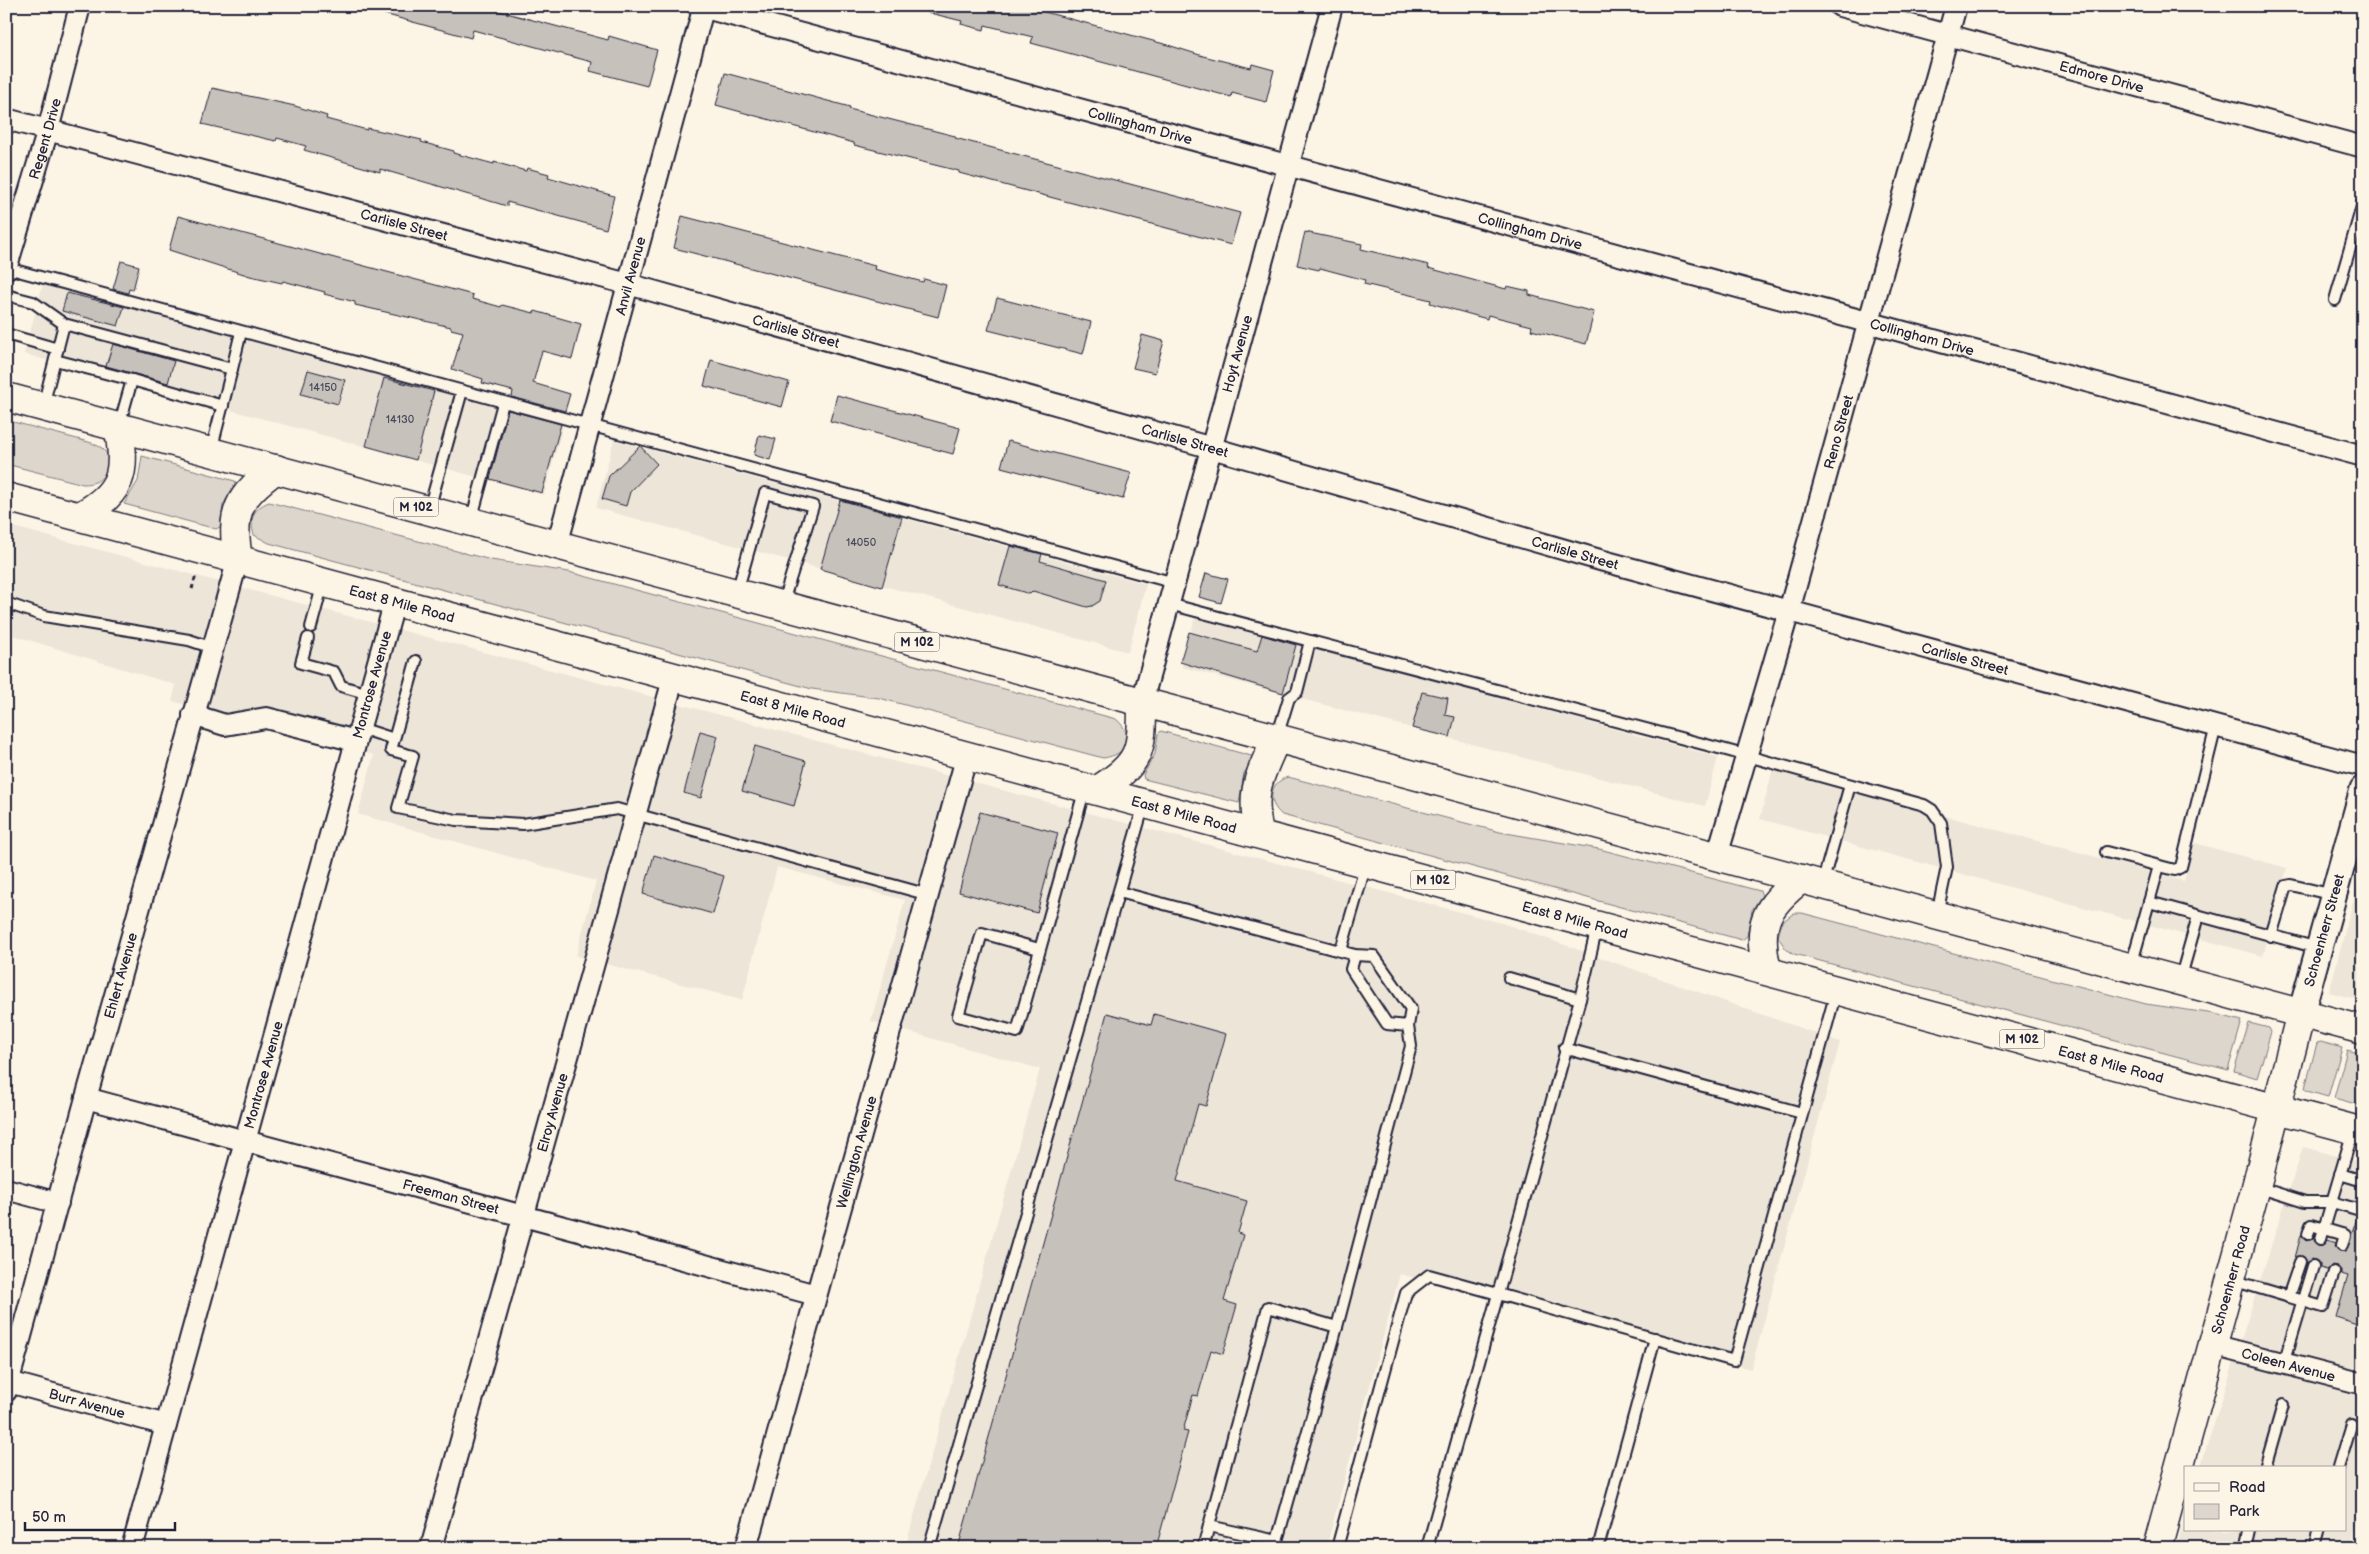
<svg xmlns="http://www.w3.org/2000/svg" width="2369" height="1554" viewBox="0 0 2369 1554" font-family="'Balsamiq Sans',sans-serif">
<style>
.built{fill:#ece5d8}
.green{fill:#dcd6cc;stroke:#7f7c84}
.building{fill:#c6c1bb;stroke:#22223b}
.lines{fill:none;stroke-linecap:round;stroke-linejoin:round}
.service-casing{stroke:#22223b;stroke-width:14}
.minor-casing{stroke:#22223b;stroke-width:24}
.tertiary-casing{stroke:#22223b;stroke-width:29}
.secondary-casing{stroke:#22223b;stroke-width:31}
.trunk-casing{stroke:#22223b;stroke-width:31}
.path{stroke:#22223b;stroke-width:3;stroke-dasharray:4 4;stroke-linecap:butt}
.service{stroke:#fcf5e5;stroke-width:10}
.minor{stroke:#fcf5e5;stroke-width:20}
.tertiary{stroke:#fcf5e5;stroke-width:25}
.secondary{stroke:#fcf5e5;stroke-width:28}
.trunk{stroke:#fcf5e5;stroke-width:28}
.labels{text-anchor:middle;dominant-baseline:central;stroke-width:4;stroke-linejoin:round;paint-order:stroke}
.number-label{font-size:11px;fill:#4b4a5b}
.shield{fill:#fcf5e5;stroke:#63616e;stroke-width:1}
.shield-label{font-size:12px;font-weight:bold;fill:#22223b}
.street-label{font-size:14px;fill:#22223b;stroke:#fcf5e5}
</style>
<rect width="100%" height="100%" fill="#fcf5e5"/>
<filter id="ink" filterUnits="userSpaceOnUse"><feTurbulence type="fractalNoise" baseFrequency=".02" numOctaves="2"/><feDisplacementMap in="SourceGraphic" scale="10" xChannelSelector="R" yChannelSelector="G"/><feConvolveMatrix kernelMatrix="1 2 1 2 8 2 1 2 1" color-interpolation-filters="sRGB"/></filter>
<g filter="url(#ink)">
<g class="built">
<path d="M43,284L563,425L544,495L24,354Z"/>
<path d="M614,440L1146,584L1128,652L596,508Z"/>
<path d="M6,525L1505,924L1840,1042L1751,1369L1400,1274L1326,1548H905L1040,1069L871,1021L905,900L777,867L742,1000L576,956L596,881L358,814L374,755L172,701L176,685L6,633Z"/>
<path d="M1195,617L1718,757L1705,806L1182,667Z"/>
<path d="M1773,769L2184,881L2194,843L2287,868L2263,956L1760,819Z"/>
<path d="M2363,864V1001L2329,992Z"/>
<path d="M2303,1147L2363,1163V1502L2350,1548H2175L2185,1514V1530H2345V1468H2200Z"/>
</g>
<g class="green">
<path d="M6,420L92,443L102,448L108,455C109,473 102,484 83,484L6,464Z"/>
<path d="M142,456L235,481L236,483L223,505L220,527L216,529L124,504L138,481Z"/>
<path d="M269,502L491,560L569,572L1116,719C1137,737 1127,755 1103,758L879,698L812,689L269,543L254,535C249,519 253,508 269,502Z"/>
<path d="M1161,731L1255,757L1244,773L1239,803L1144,779L1143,775L1155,754L1158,734Z"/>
<path d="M1288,777L1500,832L1599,849L1760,891L1762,895L1752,910L1747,936L1742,940L1282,815C1267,803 1268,783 1288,777Z"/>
<path d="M1794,913H1802L2146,1004L2215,1014L2242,1021L2228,1070L1794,954L1786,949L1778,937L1782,922Z"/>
<path d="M2249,1023L2269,1028L2271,1032L2257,1078L2234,1071Z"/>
<path d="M2321,1042L2342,1048L2328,1097L2307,1091L2305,1088L2317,1043Z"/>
<path d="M2347,1050L2363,1054V1106L2334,1098Z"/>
</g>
<g class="building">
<path d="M374,6H480L608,40L609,36L657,50L647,86L590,71L592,62L473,30L471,38L373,11Z"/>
<path d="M927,6H1022L1168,45L1203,56L1251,68L1252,64L1274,70L1266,102L1232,93L1231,97L1031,43L1033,37L985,25L984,30L961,24L962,21L926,12Z"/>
<path d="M725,73L850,107L849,109L955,136V138L1240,213L1231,245L959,173V171L854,145V143L716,105Z"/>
<path d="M212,88L295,106L327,116L326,119L367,130V128L422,140L421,142L454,151L453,153L494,164V162L526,171L527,168L549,174L548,177L614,196L606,229L507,202V206L380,169V172L304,150L306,146L277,138L276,141L202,124Z"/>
<path d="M178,216L473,295L472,299L501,307L502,305L534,313L535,311L581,324L572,359L542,351L533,383L570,394L565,411L512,397L513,391L482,383L483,379L452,369L463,332L451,329V327L355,305V302L324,294L325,292L283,281L282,283L250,276L169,250Z"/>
<path d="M682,216L875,266L874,269L923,282L924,279L946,285L938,317L674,248Z"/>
<path d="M1305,232L1362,244L1361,249L1429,265L1428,268L1506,289L1507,286L1529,291V295L1594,312L1586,344L1531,330L1532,326L1488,315L1487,319L1430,303L1431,300L1364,284L1365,280L1320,268L1319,270L1297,265Z"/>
<path d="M121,261L139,266L133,290L129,289L128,293L113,289Z"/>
<path d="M67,293L124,307L118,326L62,311Z"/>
<path d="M997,298L1091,322L1083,354L988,330Z"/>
<path d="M1142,335L1164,341L1155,373L1133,368Z"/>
<path d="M113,344L174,361L168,383L106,366Z"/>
<path d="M711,360L789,382L782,407L704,386Z"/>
<path d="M308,370L345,380L338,404L301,394Z"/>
<path d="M384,378L434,391L416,460L366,446Z"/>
<path d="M837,395L960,428L953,454L830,421Z"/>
<path d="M508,410L561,424L542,493L490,479Z"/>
<path d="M759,435L776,439L770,460L754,455Z"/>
<path d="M1008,441L1131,473L1123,499L1001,467Z"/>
<path d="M640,446L657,464L630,492L626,506L602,499L609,476Z"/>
<path d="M840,500L902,517L882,587L820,569Z"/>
<path d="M1010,546L1042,554L1040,561L1106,580L1100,601L1092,606L1087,607L1033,591L1030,594L999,585Z"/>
<path d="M1206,573L1228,579L1221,603L1199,597Z"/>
<path d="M1189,632L1257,651L1262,635L1296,645L1283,693L1180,662Z"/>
<path d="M1422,692L1448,698L1445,715L1455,717L1450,737L1412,728Z"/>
<path d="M700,731L718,736L701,798L684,793Z"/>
<path d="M755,746L806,761L794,806L742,791Z"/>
<path d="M980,812L1058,833L1037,913L959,892Z"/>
<path d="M654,855L724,876L713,914L643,894Z"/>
<path d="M1107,1013L1151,1025L1154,1014L1226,1034L1206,1106L1198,1104L1177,1181L1247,1201L1238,1233L1243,1235L1224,1301L1237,1305L1223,1354L1211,1350L1198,1396L1193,1395L1183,1431L1188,1432L1156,1548H958Z"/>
<path d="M2358,1216H2363V1326L2336,1317L2348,1276L2341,1274V1270L2336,1266L2332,1265L2327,1270L2320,1268V1264L2315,1260L2311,1259L2307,1264L2303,1256L2295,1258L2301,1235L2306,1241L2315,1236L2314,1241L2319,1245L2325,1244L2328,1240L2336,1243L2335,1247L2340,1251L2346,1250Z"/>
</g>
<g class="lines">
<g class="service-casing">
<g id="service">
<path d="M7,268L1175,583"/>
<path d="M6,295L33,302L64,324"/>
<path d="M2335,300L2363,203"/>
<path d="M6,334L58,349"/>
<path d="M55,360L132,380L119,426"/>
<path d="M232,369L241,332"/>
<path d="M132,380L223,406"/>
<path d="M43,406L64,324L232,369L211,451"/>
<path d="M429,509L462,391"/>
<path d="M471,521L503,403"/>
<path d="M737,592L765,493L813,506L782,605"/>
<path d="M6,603L44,616L189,640L213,648"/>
<path d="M1169,604L1726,750L1924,805L1932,810L1941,823L1947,867L1937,914"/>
<path d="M311,627L323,583"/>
<path d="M308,638L301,663L334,672L341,686L369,694"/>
<path d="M416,661L391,750L413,756L398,808L456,820L523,824L617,809L929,895"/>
<path d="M360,728L394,739"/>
<path d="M1277,737L1289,698L1297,692L1310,641"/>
<path d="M2106,852L2175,870L2181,867L2216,726"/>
<path d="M1822,884L1850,785"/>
<path d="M1119,892L1355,955L1374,956L1411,1009L1408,1026L1411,1046L1337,1327L1275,1548"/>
<path d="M2149,902L2159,866"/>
<path d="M1597,927L1580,999L1498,1294L1734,1361L1836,992"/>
<path d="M2271,936L2286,886L2291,885L2334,895"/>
<path d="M1039,949L982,933L958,1016L1017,1032L1085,788"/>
<path d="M1341,950L1366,864"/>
<path d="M1355,955L1351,969L1387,1024L1408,1026"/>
<path d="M2131,966L2149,902L2318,948"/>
<path d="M1509,978L1580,999"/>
<path d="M2180,980L2198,916"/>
<path d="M1564,1048L1802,1113"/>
<path d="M2340,1174L2363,1181"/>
<path d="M2257,1187L2305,1202H2332L2360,1210"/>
<path d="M2308,1234L2311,1225L2345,1235L2342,1245"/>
<path d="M2321,1239L2353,1131"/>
<path d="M2232,1280L2323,1307L2334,1272"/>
<path d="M2288,1297L2300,1262"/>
<path d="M2284,1363L2313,1266"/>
<path d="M2265,1468L2283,1405"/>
<path d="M2338,1468L2351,1425"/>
<path d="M1209,1526L1277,1541"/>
<path d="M929,1548L1144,804"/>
<path d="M1203,1548L1268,1307L1337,1327"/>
<path d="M1337,1548L1406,1293L1429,1275L1498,1294L1427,1548"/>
<path d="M1598,1548L1655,1338"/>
<path d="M2244,1548L2248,1530"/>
<path d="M2315,1548L2320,1530"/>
</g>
</g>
<g class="minor-casing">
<g id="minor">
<path id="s1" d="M698,6L2363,456"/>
<path id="s2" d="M1840,6L2363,147"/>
<path id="s3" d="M6,119L628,284L1212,448L1600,560L2363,766"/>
<path id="s4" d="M6,269L48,130L80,6"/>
<path id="s5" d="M557,545L704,6"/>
<path id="s6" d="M1142,702L1332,6"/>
<path d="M193,715L225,725L266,718L356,741"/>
<path id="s7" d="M1717,856L1789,611L1956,6"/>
<path id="s8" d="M86,1098L816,1295"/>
<path d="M6,1189L58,1203"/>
<path id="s9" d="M2213,1345L2363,1384"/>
<path id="s10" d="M9,1382L166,1425"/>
<path id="s11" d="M6,1391L86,1098L238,559"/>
<path id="s12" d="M132,1548L395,601"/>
<path id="s13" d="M431,1548L674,676"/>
<path id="s14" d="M746,1548L967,755"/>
</g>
</g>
<g class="tertiary-casing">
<g id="tertiary">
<path id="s15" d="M2301,1013L2363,789"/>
</g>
</g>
<g class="secondary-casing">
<g id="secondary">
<path id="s16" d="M2157,1548L2256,1187L2301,1013"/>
</g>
</g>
<g class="trunk-casing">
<g id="trunk">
<path d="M6,397L2363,1030"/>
<path id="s17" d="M6,497L2363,1132"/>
<path d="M80,516C121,494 128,472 118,427"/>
<path d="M238,559C230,512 238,496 276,469"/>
<path d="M1098,790C1141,762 1142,752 1142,702"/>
<path d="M1259,834C1250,789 1259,778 1276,739"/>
<path d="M1767,970C1756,925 1765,907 1801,879"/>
</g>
</g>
<path class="path" d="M192,589L196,575"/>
<use href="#service" class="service"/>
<use href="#minor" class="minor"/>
<use href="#tertiary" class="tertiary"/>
<use href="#secondary" class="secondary"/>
<use href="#trunk" class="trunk"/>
</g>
</g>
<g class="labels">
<g class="number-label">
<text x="323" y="387">14150</text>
<text x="400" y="419">14130</text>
<text x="861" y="542">14050</text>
</g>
<g class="shield">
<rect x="393.5" y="497.5" width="45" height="19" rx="4"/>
<rect x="894.5" y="632.5" width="45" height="19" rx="4"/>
<rect x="1410.5" y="870.5" width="45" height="19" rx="4"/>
<rect x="1999.5" y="1029.5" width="45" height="19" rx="4"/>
</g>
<g class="shield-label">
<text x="416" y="507">M 102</text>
<text x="917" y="642">M 102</text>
<text x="1433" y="880">M 102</text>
<text x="2022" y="1039">M 102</text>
</g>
<g class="street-label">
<text stroke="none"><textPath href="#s2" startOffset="271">Edmore Drive</textPath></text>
<text stroke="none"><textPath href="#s1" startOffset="458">Collingham Drive</textPath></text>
<text stroke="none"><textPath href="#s4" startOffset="136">Regent Drive</textPath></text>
<text stroke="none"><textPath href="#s3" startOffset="412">Carlisle Street</textPath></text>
<text stroke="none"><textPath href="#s1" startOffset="862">Collingham Drive</textPath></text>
<text stroke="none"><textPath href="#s5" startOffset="279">Anvil Avenue</textPath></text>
<text stroke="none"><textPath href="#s3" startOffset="818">Carlisle Street</textPath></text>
<text stroke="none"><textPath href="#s1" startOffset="1268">Collingham Drive</textPath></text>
<text stroke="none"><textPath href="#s6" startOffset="361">Hoyt Avenue</textPath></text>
<text stroke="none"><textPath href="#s7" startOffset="441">Reno Street</textPath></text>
<text stroke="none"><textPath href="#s3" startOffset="1222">Carlisle Street</textPath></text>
<text stroke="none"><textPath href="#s3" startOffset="1628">Carlisle Street</textPath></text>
<text stroke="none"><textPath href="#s17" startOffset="410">East 8 Mile Road</textPath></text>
<text stroke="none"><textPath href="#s3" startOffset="2032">Carlisle Street</textPath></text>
<text stroke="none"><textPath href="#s12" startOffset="896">Montrose Avenue</textPath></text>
<text stroke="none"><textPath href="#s17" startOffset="815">East 8 Mile Road</textPath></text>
<text stroke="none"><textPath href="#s17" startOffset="1220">East 8 Mile Road</textPath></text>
<text stroke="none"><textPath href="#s17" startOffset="1625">East 8 Mile Road</textPath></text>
<text stroke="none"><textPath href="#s15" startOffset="86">Schoenherr Street</textPath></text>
<text stroke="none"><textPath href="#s11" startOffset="431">Ehlert Avenue</textPath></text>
<text stroke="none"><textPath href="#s17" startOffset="2180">East 8 Mile Road</textPath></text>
<text stroke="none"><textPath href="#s12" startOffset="491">Montrose Avenue</textPath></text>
<text stroke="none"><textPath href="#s13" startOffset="452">Elroy Avenue</textPath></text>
<text stroke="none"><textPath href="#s14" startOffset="411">Wellington Avenue</textPath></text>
<text stroke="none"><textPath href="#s8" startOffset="378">Freeman Street</textPath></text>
<text stroke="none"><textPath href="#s16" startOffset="278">Schoenherr Road</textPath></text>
<text stroke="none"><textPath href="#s9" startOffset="78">Coleen Avenue</textPath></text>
<text stroke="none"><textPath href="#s10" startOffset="81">Burr Avenue</textPath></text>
</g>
</g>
<rect width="2369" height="1554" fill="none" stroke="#fcf5e5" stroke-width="25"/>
<rect x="12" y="12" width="2344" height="1529" fill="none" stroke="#22223b" stroke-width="2" filter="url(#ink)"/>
<rect x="2184" y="1466" width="162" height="65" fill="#fcf5e5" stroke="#a5a1a1"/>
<rect x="2194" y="1483" width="25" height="8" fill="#fcf5e5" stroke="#a5a1a1"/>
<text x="2229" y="1492" font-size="15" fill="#22223b">Road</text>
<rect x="2194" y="1504" width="25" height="15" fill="#dcd6cc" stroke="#a5a1a1"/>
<text x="2229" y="1516" font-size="15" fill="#22223b">Park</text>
<path d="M25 1522v8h150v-8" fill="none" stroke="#22223b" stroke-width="2.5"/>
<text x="32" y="1522" font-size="15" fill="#22223b" stroke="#fcf5e5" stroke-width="4" paint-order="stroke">50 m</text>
</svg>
